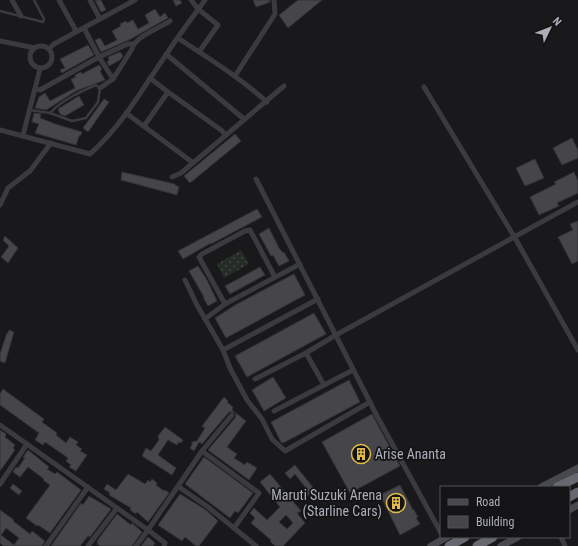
<svg xmlns="http://www.w3.org/2000/svg" width="578" height="546" viewBox="0 0 578 546" font-family="'Roboto Condensed',sans-serif">
<style>
.grass{fill:url(#grass-dots)}
.building{fill:#46464a;stroke:#333336;fill-rule:evenodd}
.lines{fill:none;stroke-linecap:round;stroke-linejoin:round}
.lane{stroke:#3a3b3f;stroke-width:2.5}
.street{stroke:#3a3b3f;stroke-width:5}
.secondary{stroke:#48494f;stroke-width:7}
.highway{stroke:#676870;stroke-width:9}
.labels{text-anchor:middle;dominant-baseline:central;stroke-width:3.5;stroke-linejoin:round;paint-order:stroke}
.poi-label{font-size:14px;fill:#acafb9;stroke:#141416;text-anchor:start}
</style>
<defs>
<pattern id="grass-dots" width="8" height="8" patternUnits="userSpaceOnUse"><rect width="8" height="8" fill="#252c26"/><path d="M2 2h.1M6 6h.1" fill="none" stroke="#424843" stroke-width="1.8" stroke-linecap="round"/></pattern>
</defs>
<rect width="100%" height="100%" fill="#19191b"/>
<path class="grass" d="M241,250L249,264L224,278L217,264Z"/>
<g class="building">
<path d="M95,0H101L106,10L101,12Z"/>
<path d="M173,0H180L182,3L176,6Z"/>
<path d="M253,0H270V2L256,7Z"/>
<path d="M298,0H322L288,28L279,15Z"/>
<path d="M155,9L160,17L165,13L168,18L129,40L101,52L95,40L100,38L105,46L117,40L112,31L121,26L120,24L126,21L127,23L133,20L138,29L149,23L145,15Z"/>
<path d="M88,45L94,55L62,73L60,70L65,68L60,59Z"/>
<path d="M120,52L123,56L120,60L109,66L107,62L109,60L108,57Z"/>
<path d="M99,65L102,69L100,71L105,80L76,91L46,110L35,108L39,97L45,93L50,101L75,88L71,79L76,77L75,75L81,72L82,74Z"/>
<path d="M79,96L84,105L65,116L60,114L58,109Z"/>
<path d="M104,99L109,102L88,132L83,128Z"/>
<path d="M34,113L41,114L40,118L53,123H52L82,132L81,135L79,136L76,145L35,133L39,124L32,122Z"/>
<path d="M235,134L241,141L190,183L184,176Z"/>
<path d="M572,138L578,150V158L562,165L553,148Z"/>
<path d="M535,159L544,178L525,186L516,168Z"/>
<path d="M122,172L175,184V185L179,187L177,195L121,180Z"/>
<path d="M574,172L578,181V193L557,203L559,206L539,215L530,197L556,184L554,182Z"/>
<path d="M257,209L262,217L211,244V243L183,259L178,251Z"/>
<path d="M578,221V261L572,264L558,237L573,230L570,224Z"/>
<path d="M269,228L279,248L283,253L284,252L289,261L279,266L273,255L271,256L259,234Z"/>
<path d="M5,236L18,248L8,263L1,257L9,246L3,240Z"/>
<path d="M198,266L207,280L217,301L208,306L203,297H204L189,271Z"/>
<path d="M260,267L265,275L230,294L225,286Z"/>
<path d="M294,274L305,295L226,338L215,318L237,304Z"/>
<path d="M314,313L326,334L247,377L235,356Z"/>
<path d="M9,330L14,332L5,363L0,361V354L7,333H8Z"/>
<path d="M273,377L286,398L264,411L252,390Z"/>
<path d="M349,380L360,402L283,443L281,442L271,422Z"/>
<path d="M3,389L44,419L42,422L57,433L56,435L66,443L70,437L78,442L76,445L82,449L80,451L87,455L76,471L69,467L71,465L66,461L68,458L45,442L43,445L35,440L39,433L0,405V394Z"/>
<path d="M224,397L228,401L227,402L233,407L232,410L246,421L227,447L237,454L234,458L245,465L247,462L257,468L249,480L208,450L235,418L236,414L234,412H229L202,444L199,442L194,451L190,448L192,445V442L197,441L205,428L202,426Z"/>
<path d="M372,414L400,466L350,493L322,442Z"/>
<path d="M165,427L183,440L182,442L178,443L177,445L168,440L158,455L176,468L172,475L142,456L146,448L151,451L159,440L158,436Z"/>
<path d="M0,430L6,434L5,437L15,445L13,448L15,450L0,471Z"/>
<path d="M28,450L49,467L47,469L55,474L57,472L81,490L50,533L38,525L37,526L26,518L50,485L43,480L44,479L28,467L20,477L13,472L16,467L18,468L25,458L23,457Z"/>
<path d="M204,457L253,493L238,513L235,511L230,518L185,484Z"/>
<path d="M295,465L315,490L306,497L301,492L306,488L295,474L290,479L285,473Z"/>
<path d="M128,474L145,484L148,480L150,482L152,479L157,483L156,485L164,491L165,490L169,493L148,522L137,512L136,514L130,510L131,508L109,495L110,493L104,489L107,484L116,490Z"/>
<path d="M270,474L301,511L297,513L305,523L283,546H275L270,541L271,540L251,523L255,518L250,513L254,508L267,520L280,507L260,482ZM286,515L293,523L287,529L279,522Z"/>
<path d="M13,484L22,491L19,495L10,488Z"/>
<path d="M400,485L413,510H414L418,517L416,518L420,524L400,535L380,495Z"/>
<path d="M180,494L206,510L218,521L199,546H196L185,537L182,541L158,525Z"/>
<path d="M89,496L111,509L90,537L88,536L80,546H51L81,503L83,505Z"/>
<path d="M0,510L14,520L13,521L30,534L32,531L45,541L42,546H3L0,543ZM6,528L19,538L14,545L1,535Z"/>
<path d="M117,514L131,525L132,523L140,530L142,532L132,546H100L97,544L98,542L97,541Z"/>
<path d="M148,537L155,543L153,546H141Z"/>
</g>
<g class="lines">
<g class="lane">
<path d="M0,11L43,22L44,19L34,0"/>
<path d="M30,110L50,113L72,121L86,118L98,102L100,88L96,85C80,92 62,100 50,113"/>
</g>
<g class="street">
<path d="M12,0L21,16"/>
<path d="M59,0L75,29V32"/>
<path d="M90,0L100,19"/>
<path d="M191,0L198,9L218,25L199,52"/>
<path d="M84,28L99,57L113,79"/>
<path d="M178,38C208,58 239,77 267,102"/>
<path d="M0,41L35,48"/>
<circle cx="41" cy="57" r="11"/>
<path d="M49,49L54,44L135,0"/>
<path d="M166,54L244,119"/>
<path d="M235,76L275,14L274,0"/>
<path d="M150,78L168,92L221,130L226,135"/>
<path d="M424,87L515,238L578,350"/>
<path d="M100,88L113,79L132,49C134,37 160,28 170,21"/>
<path d="M35,89L40,90L99,57L128,44H133"/>
<path d="M126,113L192,162"/>
<path d="M144,126L168,92"/>
<path d="M0,130L90,154C122,126 142,89 166,55C178,36 192,18 205,0"/>
<path d="M23,135L40,69"/>
<path d="M172,177L181,173L284,86"/>
<path d="M256,179L377,416L441,533"/>
<path d="M0,205L8,188L30,171L51,143"/>
<path d="M185,280L197,305L223,350L230,368L247,400L262,419L272,439L285,451L370,402"/>
<path d="M225,304L199,257L202,254L245,231L250,230L275,277"/>
<path d="M205,319L225,304L300,264"/>
<path d="M223,350L318,299"/>
<path d="M306,353L324,385"/>
<path d="M255,379L306,353L336,335L578,202"/>
<path d="M274,411L353,370"/>
<path d="M0,425L148,530L202,451L259,493L234,528L256,546"/>
<path d="M202,451L232,415"/>
<path d="M0,484L27,444"/>
<path d="M179,487L208,507L234,528"/>
<path d="M561,537L565,546"/>
<path d="M46,546L88,487"/>
<path d="M88,546L117,508"/>
<path d="M136,546L148,530L165,543L164,546"/>
</g>
<g class="secondary">
<path d="M541,487L578,468"/>
<path d="M569,510L578,505"/>
<path d="M431,546L447,537"/>
<path d="M501,546L518,537"/>
</g>
<g class="highway">
<path d="M557,487L578,477"/>
<path d="M569,497L578,492"/>
<path d="M449,546L465,537"/>
<path d="M477,546L493,537"/>
</g>
</g>
<defs>
<g id="building-ring" transform="scale(1)"><circle r="9.5" fill="#141416" stroke="#e1ba4a" stroke-width="1.5"/><path d="M-4-6H4V6H1V3H-1V6H-4ZM-2.5-4.3h1.7v1.8h-1.7ZM.8-4.3h1.7v1.8H.8ZM-2.5-1h1.7V.8h-1.7ZM.8-1h1.7V.8H.8Z" fill="#e1ba4a"/></g>
</defs>
<g fill-rule="evenodd">
<use href="#building-ring" x="361" y="454"/>
<use href="#building-ring" x="396" y="503"/>
</g>
<g class="labels">
<g class="poi-label">
<text x="375" y="454">Arise Ananta</text>
<text x="382" y="495" text-anchor="end">Maruti Suzuki Arena<tspan x="382" dy="16">(Starline Cars)</tspan></text>
</g>
</g>
<rect x="440" y="486" width="130" height="52" fill="#141416" stroke="#515257"/>
<rect x="448" y="499" width="20" height="6" fill="#48494f" stroke="#515257"/>
<text x="476" y="506" font-size="12" fill="#acafb9">Road</text>
<rect x="448" y="516" width="20" height="12" fill="#46464a" stroke="#515257"/>
<text x="476" y="526" font-size="12" fill="#acafb9">Building</text>
<g transform="translate(550 28) rotate(47)" stroke="#141416" stroke-width="3" paint-order="stroke">
<path d="M0-3L7 15L0 10L-7 15Z" fill="#acafb9"/>
<text y="-6" font-size="11" font-weight="bold" text-anchor="middle" fill="#acafb9">N</text>
</g>
</svg>
